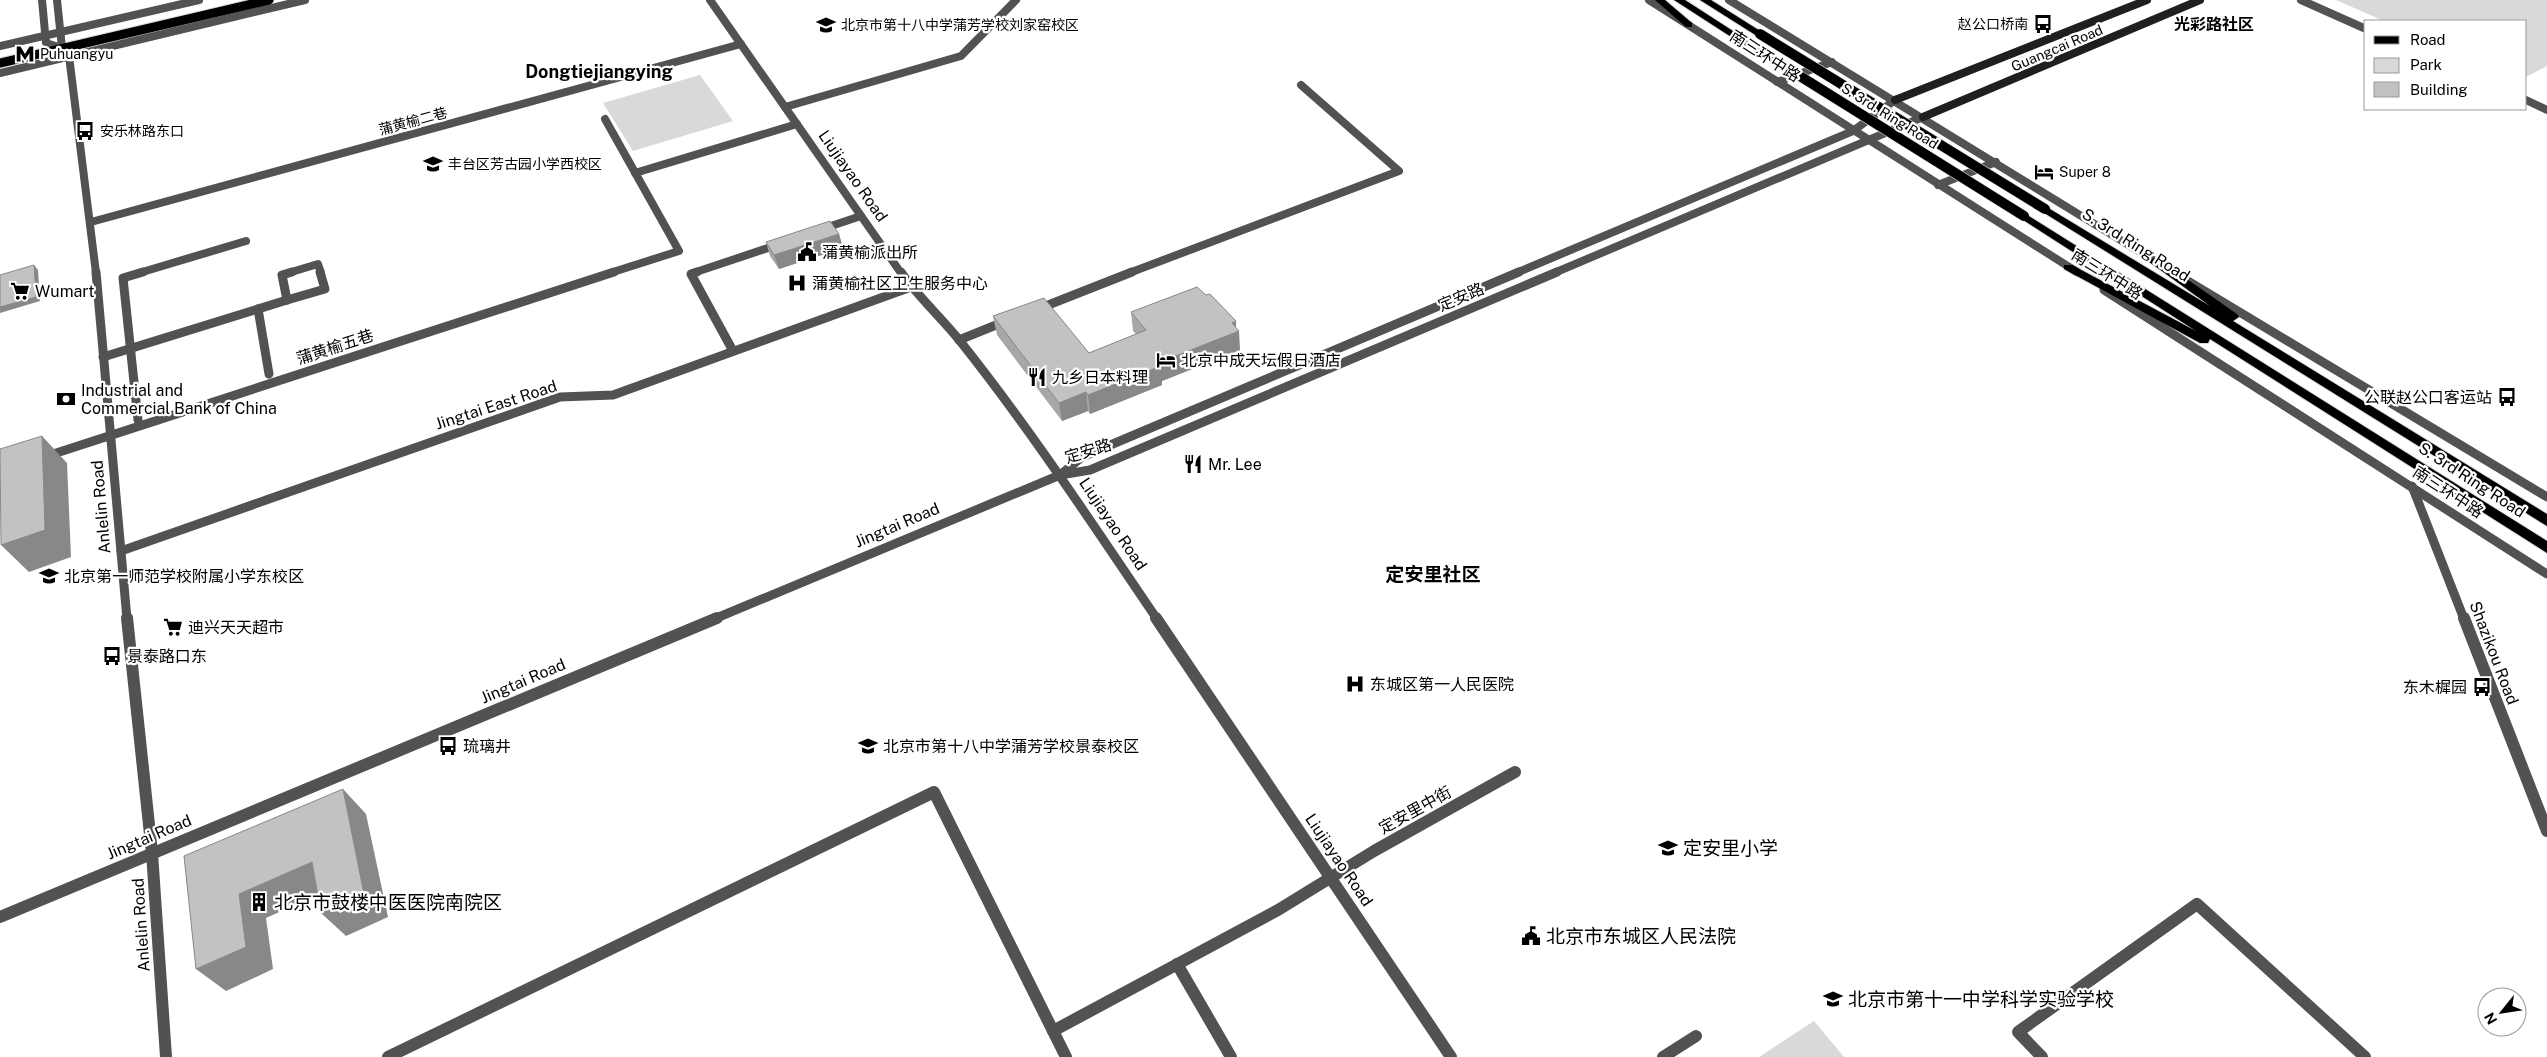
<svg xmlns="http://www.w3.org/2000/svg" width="2547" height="1057" viewBox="0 0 2547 1057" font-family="'Public Sans','Noto Sans SC',sans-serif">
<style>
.green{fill:#d9d9d9}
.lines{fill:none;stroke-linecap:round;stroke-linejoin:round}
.primary-casing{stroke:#dbdbdb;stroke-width:11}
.trunk-casing{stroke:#dbdbdb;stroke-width:2}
.minor-far2{stroke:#525252;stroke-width:8}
.minor-far1{stroke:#525252;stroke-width:9}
.minor{stroke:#525252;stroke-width:12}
.tertiary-far2{stroke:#525252;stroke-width:8}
.tertiary-far1{stroke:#525252;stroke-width:9}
.tertiary{stroke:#525252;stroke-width:12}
.secondary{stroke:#1f1f1f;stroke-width:8}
.primary{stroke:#000;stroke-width:9}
.trunk{fill:#000;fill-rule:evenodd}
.trunk-bridge-casing{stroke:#dbdbdb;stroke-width:11;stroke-linecap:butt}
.trunk-bridge{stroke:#000;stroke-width:10}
.wall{fill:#a7a7a7}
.shaded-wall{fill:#888}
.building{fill:#c2c2c2;stroke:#888}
.labels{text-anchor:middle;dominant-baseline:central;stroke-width:4.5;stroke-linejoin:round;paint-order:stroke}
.far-poi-label{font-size:14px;fill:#000;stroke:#fff;text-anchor:start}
.far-street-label{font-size:14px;fill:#000;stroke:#fff}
.far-quarter-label{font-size:16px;font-weight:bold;fill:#000;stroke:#fff}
.street-label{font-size:16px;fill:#000;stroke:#fff}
.poi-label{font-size:16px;fill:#000;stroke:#fff;text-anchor:start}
.far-district-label{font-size:18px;font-weight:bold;fill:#000;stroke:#fff}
.quarter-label{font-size:19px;font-weight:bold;fill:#000;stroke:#fff}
.near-poi-label{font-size:19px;fill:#000;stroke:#fff;text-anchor:start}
</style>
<rect width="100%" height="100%" fill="#fff"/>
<g class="green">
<path d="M2336,0H2547V66L2526,77V21H2384Z"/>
<path d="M700,75L733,121L633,151L603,103Z"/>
<path d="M1814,1021L1844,1057H1759Z"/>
</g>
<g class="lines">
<g class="primary-casing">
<path id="primary" d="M0,63L269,0"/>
</g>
<g class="trunk-casing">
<g id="trunk">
<path d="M1655,0H1665L1692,23V27H1686Z"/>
<path d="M1674,0H1685L1747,40L1739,42Z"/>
<path d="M1700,0H1711L1765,34L1757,36Z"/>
<path d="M2045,206L2210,306L2148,261L2154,258L2158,259L2237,314L2239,317L2233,321L2547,514V526L2041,211L2040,209Z"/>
<path d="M2024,213L2547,541V553L2210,339L2208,343H2200L2064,269V265H2072L2196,331L2020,218L2019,216Z"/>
</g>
</g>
<g class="minor-far2">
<path d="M785,107L961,56L1016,0"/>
<path d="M605,119L679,251L610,273"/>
<path d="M635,173L797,124"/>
<path d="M91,222L741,44"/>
<path d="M822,229L861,216"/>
<path d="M139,273L246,241"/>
<path d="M288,273L318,264L321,273"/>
<path d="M693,273L780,244"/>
<path d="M1129,273L1399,171L1301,85"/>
</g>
<g class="minor-far1">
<path d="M697,272L691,274L733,351"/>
<path d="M287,300L282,275L292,272"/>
<path d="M287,300L325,289L320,272"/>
<path d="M258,309L269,374"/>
<path d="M1038,309L1132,272"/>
<path d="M959,340L1006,321"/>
<path d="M103,357L287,300"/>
<path d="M138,420L123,278L143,272"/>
<path d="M44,457L614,272"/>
<path d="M121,551L560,397L613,395L911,287"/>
</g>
<g class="minor">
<path d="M1177,964L1231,1057"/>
<path d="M1053,1031L1278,910L1374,851L1515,772"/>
<path d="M388,1057L934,792L1066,1057"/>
<path d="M1663,1057L1696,1036"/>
<path d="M2042,1057L2018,1032L2197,904L2365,1057"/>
</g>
<g class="tertiary-far2">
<path d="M42,0L46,43L62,48"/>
<path d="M57,0L62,48"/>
<path d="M710,0L901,273"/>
<path d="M1649,0L2077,272"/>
<path d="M1729,0L2163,266"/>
<path d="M2301,0L2366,29"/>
<path d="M0,46L199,0"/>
<path d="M62,48L69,56L96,273"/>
<path d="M0,73L305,0"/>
<path d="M1777,82L1832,62"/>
<path d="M2526,100L2547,110"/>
<path d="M1938,185L1996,162"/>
<path d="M1516,273L1853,131L1895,100"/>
<path d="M1554,273L1923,117"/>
</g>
<g class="tertiary-far1">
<path d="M96,272L127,619"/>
<path d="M901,272C918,297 941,317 960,341C1031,430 1093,525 1157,619"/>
<path d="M2188,281L2547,497"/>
<path d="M2104,290L2547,574"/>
<path d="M1060,475L1082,457L1519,272"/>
<path d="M2412,486L2464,619"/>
<path d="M714,619L1060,475L1090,470L1557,272"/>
</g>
<g class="tertiary">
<path d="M127,618L152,853L166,1057"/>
<path d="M1156,618L1451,1057"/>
<path d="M2464,618L2547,831"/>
<path d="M0,917L717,618"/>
</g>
<g class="secondary">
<path d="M1895,100L2147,0"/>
<path d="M1923,117L2200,0"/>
</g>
<use href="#primary" class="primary"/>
<use href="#trunk" class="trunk"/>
<g class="trunk-bridge-casing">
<g id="trunk-bridge">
<path d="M1760,34L2045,209"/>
<path d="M1742,40L2024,216"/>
</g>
</g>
<use href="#trunk-bridge" class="trunk-bridge"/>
</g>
<g class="wall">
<path d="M839,234L843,248L779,269L770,256L766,242Z"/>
<path d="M1131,312L1236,328L1240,350L1162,381V385L1090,414L1088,411L1062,421L997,335L993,316L1089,353L1136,334L1133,331Z"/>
</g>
<g class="shaded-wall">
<path d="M839,234L843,248L779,269L774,255Z"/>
<path d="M34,265L38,270L40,301L0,313V307Z"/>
<path d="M1236,321V332L1239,331L1240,350L1162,381V385L1090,414L1088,395L1158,363Z"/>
<path d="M1086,392L1088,411L1062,421L1059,403Z"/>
<path d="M42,436L67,463L71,557L29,572L1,545Z"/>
<path d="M343,789L366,814L388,917L346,936L321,913Z"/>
<path d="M312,862L337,886L266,918L273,969L226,991L196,969L239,894Z"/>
</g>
<g class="building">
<path d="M830,221L839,234L774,255L766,242Z"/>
<path d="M34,265L36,297L0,307V275Z"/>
<path d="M1197,287L1206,295L1210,294L1236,321L1232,323L1239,331L1158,363L1161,366L1088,395L1086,392L1059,403L993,316L1044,298L1089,353L1146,330L1131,312Z"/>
<path d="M42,436L45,530L1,545L0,449Z"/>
<path d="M343,789L364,894L321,913L312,862L239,894L246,947L196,969L184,856Z"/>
</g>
<defs>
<g id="bus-bare" transform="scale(1.5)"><path d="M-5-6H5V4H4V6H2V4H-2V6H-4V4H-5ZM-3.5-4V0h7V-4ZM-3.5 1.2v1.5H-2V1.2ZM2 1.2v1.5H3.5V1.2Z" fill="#000" stroke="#fff" stroke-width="2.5" paint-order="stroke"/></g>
<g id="school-bare" transform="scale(1.5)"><path d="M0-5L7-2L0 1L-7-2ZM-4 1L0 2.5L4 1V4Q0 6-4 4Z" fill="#000" stroke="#fff" stroke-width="2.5" paint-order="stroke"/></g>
<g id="metro-bare" transform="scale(1.5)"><path d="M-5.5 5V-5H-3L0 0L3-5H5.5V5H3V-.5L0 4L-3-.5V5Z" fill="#000" stroke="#fff" stroke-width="2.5" paint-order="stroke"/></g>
<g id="hotel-bare" transform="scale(1.5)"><path d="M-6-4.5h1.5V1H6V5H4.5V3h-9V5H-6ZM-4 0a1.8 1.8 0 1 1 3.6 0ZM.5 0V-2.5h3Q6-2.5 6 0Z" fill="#000" stroke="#fff" stroke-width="2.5" paint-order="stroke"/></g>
<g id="civic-bare" transform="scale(1.5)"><path d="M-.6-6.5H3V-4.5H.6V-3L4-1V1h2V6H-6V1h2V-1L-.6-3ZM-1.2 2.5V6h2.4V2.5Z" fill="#000" stroke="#fff" stroke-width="2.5" paint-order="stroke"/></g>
<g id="hospital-bare" transform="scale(1.5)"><path d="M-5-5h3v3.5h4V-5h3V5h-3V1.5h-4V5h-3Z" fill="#000" stroke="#fff" stroke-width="2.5" paint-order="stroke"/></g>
<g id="supermarket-bare" transform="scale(1.5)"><path d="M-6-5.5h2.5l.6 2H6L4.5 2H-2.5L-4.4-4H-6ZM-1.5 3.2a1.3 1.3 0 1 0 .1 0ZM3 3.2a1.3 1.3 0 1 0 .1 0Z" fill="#000" stroke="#fff" stroke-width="2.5" paint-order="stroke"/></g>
<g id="restaurant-bare" transform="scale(1.5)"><path d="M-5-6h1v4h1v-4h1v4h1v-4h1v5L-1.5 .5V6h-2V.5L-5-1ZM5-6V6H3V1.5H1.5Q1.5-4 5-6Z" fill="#000" stroke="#fff" stroke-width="2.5" paint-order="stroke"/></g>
<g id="bank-bare" transform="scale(1.5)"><path d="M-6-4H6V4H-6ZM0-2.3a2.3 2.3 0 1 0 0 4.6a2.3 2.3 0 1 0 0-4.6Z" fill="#000" stroke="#fff" stroke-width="2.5" paint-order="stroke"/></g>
<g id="building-bare" transform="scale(1.5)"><path d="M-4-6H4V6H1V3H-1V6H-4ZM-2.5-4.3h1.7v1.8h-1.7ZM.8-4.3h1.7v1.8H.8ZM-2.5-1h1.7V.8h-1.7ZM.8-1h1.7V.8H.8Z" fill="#000" stroke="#fff" stroke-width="2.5" paint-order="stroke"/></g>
</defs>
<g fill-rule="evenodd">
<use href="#bus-bare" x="2043" y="24"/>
<use href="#school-bare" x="826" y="25"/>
<use href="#metro-bare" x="25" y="54"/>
<use href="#bus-bare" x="85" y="131"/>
<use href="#school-bare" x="433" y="164"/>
<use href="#hotel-bare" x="2044" y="172"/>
<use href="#civic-bare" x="807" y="252"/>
<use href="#hospital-bare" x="797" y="283"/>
<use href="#supermarket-bare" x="20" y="291"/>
<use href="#hotel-bare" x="1166" y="360"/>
<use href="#restaurant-bare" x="1037" y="377"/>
<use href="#bus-bare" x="2507" y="397"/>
<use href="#bank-bare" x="66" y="399"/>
<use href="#restaurant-bare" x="1193" y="464"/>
<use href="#school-bare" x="49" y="576"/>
<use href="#supermarket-bare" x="173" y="627"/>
<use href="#bus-bare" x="112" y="656"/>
<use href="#hospital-bare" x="1355" y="684"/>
<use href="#bus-bare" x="2482" y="687"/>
<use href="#bus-bare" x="448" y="746"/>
<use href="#school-bare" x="868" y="746"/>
<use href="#school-bare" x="1668" y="848"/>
<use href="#building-bare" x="259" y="902"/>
<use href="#civic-bare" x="1531" y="936"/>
<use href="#school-bare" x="1833" y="999"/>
</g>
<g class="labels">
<g class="far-poi-label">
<text x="2028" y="24" text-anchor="end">赵公口桥南</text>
<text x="841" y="25">北京市第十八中学蒲芳学校刘家窑校区</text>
<text x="40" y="54">Puhuangyu</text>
<text x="100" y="131">安乐林路东口</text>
<text x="448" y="164">丰台区芳古园小学西校区</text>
<text x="2059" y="172">Super 8</text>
</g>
<g class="far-street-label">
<text transform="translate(2057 48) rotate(-23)">Guangcai Road</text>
<text transform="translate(1890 116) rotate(32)">S. 3rd. Ring Road</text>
<text transform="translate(413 121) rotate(-15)">蒲黄榆二巷</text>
</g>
<g class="far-quarter-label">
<text x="2214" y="24">光彩路社区</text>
</g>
<g class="street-label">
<text transform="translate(1765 56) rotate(33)">南三环中路</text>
<text transform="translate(853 176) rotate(55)">Liujiayao Road</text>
<text transform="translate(2136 245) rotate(32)">S. 3rd Ring Road</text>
<text transform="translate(2107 274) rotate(32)">南三环中路</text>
<text transform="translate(1461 297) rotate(-23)">定安路</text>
<text transform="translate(335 347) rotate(-18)">蒲黄榆五巷</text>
<text transform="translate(496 405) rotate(-18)">Jingtai East Road</text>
<text transform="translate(1088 451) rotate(-17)">定安路</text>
<text transform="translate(2472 480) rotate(33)">S. 3rd Ring Road</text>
<text transform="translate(2448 492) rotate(33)">南三环中路</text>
<text transform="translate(101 507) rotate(-95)">Anlelin Road</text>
<text transform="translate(1113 524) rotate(56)">Liujiayao Road</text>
<text transform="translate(897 525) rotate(-23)">Jingtai Road</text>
<text transform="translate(2494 653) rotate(69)">Shazikou Road</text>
<text transform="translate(523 681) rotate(-23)">Jingtai Road</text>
<text transform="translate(1415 810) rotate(-29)">定安里中街</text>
<text transform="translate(149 837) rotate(-23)">Jingtai Road</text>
<text transform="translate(1339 860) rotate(56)">Liujiayao Road</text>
<text transform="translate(141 925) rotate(-94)">Anlelin Road</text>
</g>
<g class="poi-label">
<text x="822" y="252">蒲黄榆派出所</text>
<text x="812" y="283">蒲黄榆社区卫生服务中心</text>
<text x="35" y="291">Wumart</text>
<text x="1181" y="360">北京中成天坛假日酒店</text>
<text x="1052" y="377">九乡日本料理</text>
<text x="81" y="390">Industrial and<tspan x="81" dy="18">Commercial Bank of China</tspan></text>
<text x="2492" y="397" text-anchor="end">公联赵公口客运站</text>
<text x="1208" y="464">Mr. Lee</text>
<text x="64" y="576">北京第一师范学校附属小学东校区</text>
<text x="188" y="627">迪兴天天超市</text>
<text x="127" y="656">景泰路口东</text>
<text x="1370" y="684">东城区第一人民医院</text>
<text x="2467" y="687" text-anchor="end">东木樨园</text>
<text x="463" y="746">琉璃井</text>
<text x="883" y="746">北京市第十八中学蒲芳学校景泰校区</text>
</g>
<g class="far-district-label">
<text x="599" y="71">Dongtiejiangying</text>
</g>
<g class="quarter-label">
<text x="1433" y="574">定安里社区</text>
</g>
<g class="near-poi-label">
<text x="1683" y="848">定安里小学</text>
<text x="274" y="902">北京市鼓楼中医医院南院区</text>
<text x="1546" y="936">北京市东城区人民法院</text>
<text x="1848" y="999">北京市第十一中学科学实验学校</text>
</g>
</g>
<rect x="2364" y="20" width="162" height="90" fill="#ffffff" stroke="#999999"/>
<rect x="2374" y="36" width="25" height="8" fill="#000000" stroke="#999999"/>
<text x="2410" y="45" font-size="15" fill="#000000">Road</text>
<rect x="2374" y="58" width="25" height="15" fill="#d9d9d9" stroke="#999999"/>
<text x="2410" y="70" font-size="15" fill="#000000">Park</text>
<rect x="2374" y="82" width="25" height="15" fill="#c2c2c2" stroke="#999999"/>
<text x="2410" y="95" font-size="15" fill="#000000">Building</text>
<g transform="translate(2502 1012) rotate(240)"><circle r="24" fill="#ffffff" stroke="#999999"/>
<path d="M0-4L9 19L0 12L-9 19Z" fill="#000000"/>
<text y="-8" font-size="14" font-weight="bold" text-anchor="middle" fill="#000000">N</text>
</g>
</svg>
